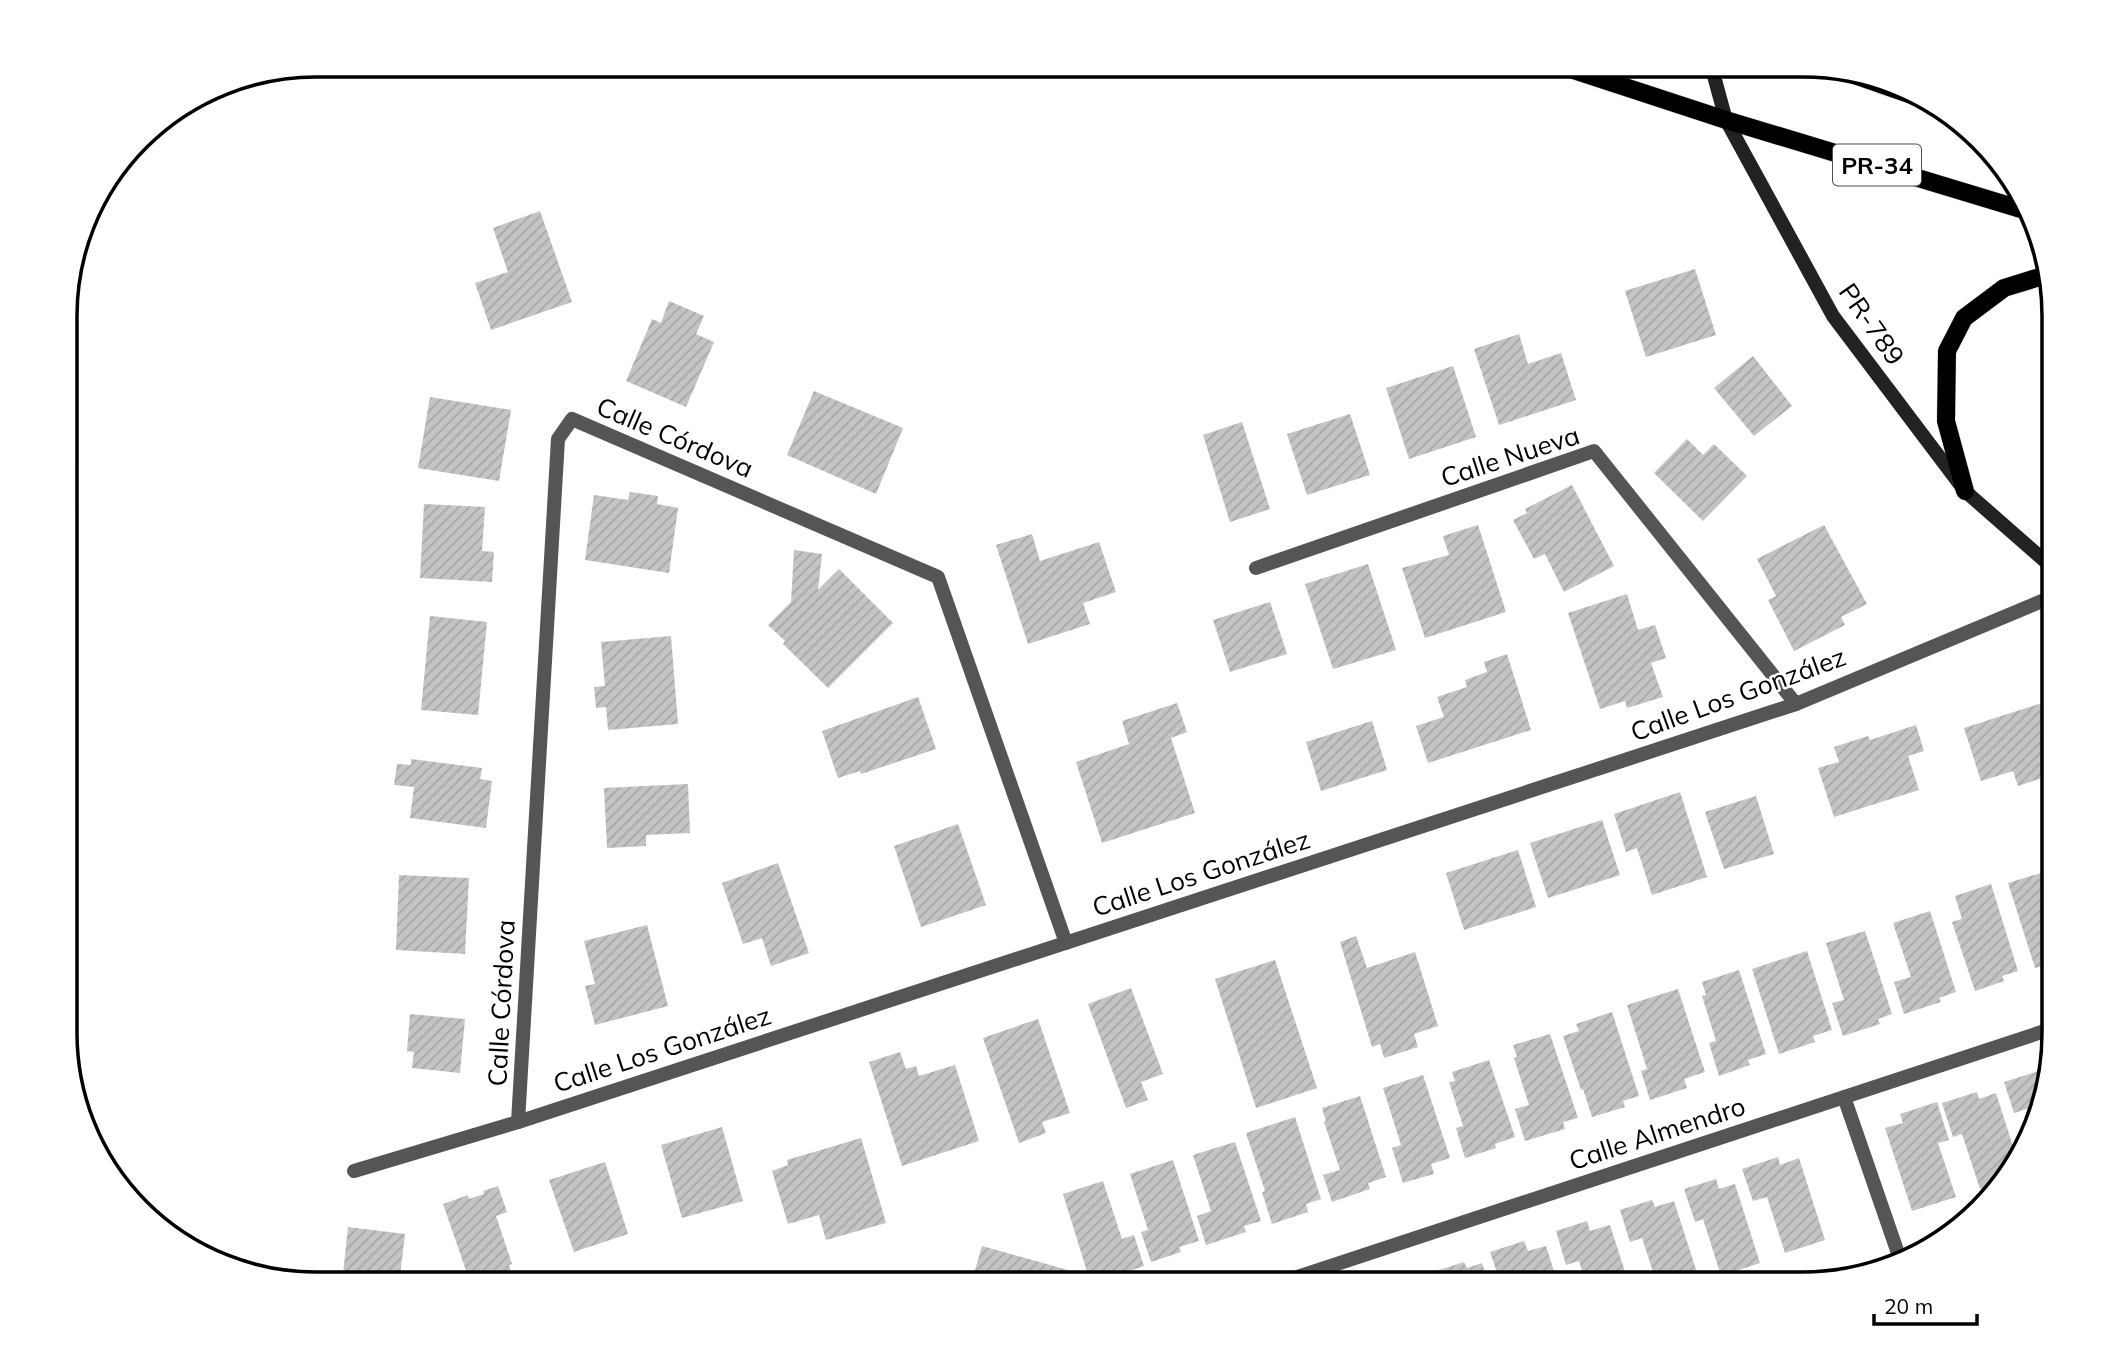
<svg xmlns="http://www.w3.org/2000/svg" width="2119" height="1349" viewBox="0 0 2119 1349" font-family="Mulish,sans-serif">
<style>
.building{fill:url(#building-hatch)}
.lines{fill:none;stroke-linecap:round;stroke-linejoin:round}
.primary-casing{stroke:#dbdbdb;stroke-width:19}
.street{stroke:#555;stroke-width:14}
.secondary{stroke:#222;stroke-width:14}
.primary{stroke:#000;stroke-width:18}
.labels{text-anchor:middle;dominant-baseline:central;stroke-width:5;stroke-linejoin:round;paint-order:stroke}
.shield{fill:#fff;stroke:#4c4c4c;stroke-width:2}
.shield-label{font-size:24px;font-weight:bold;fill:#000}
.street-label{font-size:26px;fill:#000;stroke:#fff}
.rim{fill:none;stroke:#000;stroke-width:3.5}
</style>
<defs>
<pattern id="building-hatch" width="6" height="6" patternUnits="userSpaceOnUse" patternTransform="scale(1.75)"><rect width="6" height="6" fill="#c4c4c4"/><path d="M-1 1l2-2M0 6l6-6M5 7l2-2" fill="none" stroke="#a7a7a7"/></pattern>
</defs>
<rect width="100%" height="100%" fill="#fff"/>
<g class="building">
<path d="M540,211L572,302L491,330L475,283L508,272L493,228Z"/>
<path d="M1695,269L1716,335L1646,357L1625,291Z"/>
<path d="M669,301L704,316L696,334L714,342L686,407L626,381L652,319L661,323Z"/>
<path d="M1519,334L1528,364L1561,353L1576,400L1499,425L1474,349Z"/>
<path d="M1753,356L1792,406L1754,436L1714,388Z"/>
<path d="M1453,366L1476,437L1409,459L1386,388Z"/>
<path d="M814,391L903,428L876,494L787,455Z"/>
<path d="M430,397L511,410L499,481L418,468Z"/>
<path d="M1350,414L1370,475L1307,495L1287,434Z"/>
<path d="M1242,422L1270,509L1230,522L1203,435Z"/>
<path d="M1687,439L1703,455L1714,444L1747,476L1703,521L1654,473Z"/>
<path d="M1572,485L1614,566L1564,592L1545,554L1534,559L1513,520L1527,513L1525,509Z"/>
<path d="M630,492L658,496L657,504L678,508L669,573L585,560L594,495L628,500Z"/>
<path d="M424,504L485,507L482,551L494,552L492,582L420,578Z"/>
<path d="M1478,525L1506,612L1425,638L1402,568L1449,555L1443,536Z"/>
<path d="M1824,525L1867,604L1841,617L1845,625L1794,651L1768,600L1776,596L1757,559Z"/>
<path d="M1032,534L1040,561L1099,542L1116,592L1083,603L1090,624L1028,644L996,545Z"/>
<path d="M794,550L822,554L818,590L839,569L893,623L828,688L783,644L785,641L768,625L791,602Z"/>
<path d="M1368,564L1396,650L1333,669L1305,584Z"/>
<path d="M1627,594L1638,630L1655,625L1666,658L1651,663L1663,697L1627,708L1625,701L1600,709L1568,613Z"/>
<path d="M1270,602L1287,654L1230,672L1213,620Z"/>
<path d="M430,616L487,622L478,715L421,710Z"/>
<path d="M671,636L678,724L608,730L606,707L596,708L594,687L605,686L601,642Z"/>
<path d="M1507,654L1531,730L1428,763L1416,726L1444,717L1437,697L1467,687L1465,680L1487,672L1484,662Z"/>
<path d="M918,697L936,749L861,774L860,771L838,778L822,731Z"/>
<path d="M2045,702L2054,730V774L2018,786L2013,771L1981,781L1964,728Z"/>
<path d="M1177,703L1187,732L1171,738L1195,813L1102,843L1076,762L1129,744L1122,721Z"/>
<path d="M1372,721L1387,770L1321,791L1306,742Z"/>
<path d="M1916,725L1924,751L1908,756L1919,790L1834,817L1818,768L1839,762L1834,747L1868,736L1870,740Z"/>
<path d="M411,759L482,768L480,779L492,781L486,828L410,818L414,787L394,785L397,764L411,765Z"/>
<path d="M688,784L690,833L646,835V846L607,848L604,788Z"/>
<path d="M1680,792L1707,877L1652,895L1637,848L1626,852L1614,814Z"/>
<path d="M1756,796L1774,854L1724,869L1705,812Z"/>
<path d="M1602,820L1620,875L1548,898L1530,843Z"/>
<path d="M958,824L986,905L921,927L894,846Z"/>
<path d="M1518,850L1536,907L1464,930L1446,873Z"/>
<path d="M778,863L809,953L771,966L762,938L743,944L722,883Z"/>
<path d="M2054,869V963L2035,968L2008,883Z"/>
<path d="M399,875L469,878L465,954L396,950Z"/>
<path d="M1991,884L2018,971L2002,976L2004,981L1975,991L1952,922L1962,919L1955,896Z"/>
<path d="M1930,911L1956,992L1939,998L1941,1002L1904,1014L1894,982L1911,977L1893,923Z"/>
<path d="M647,925L668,1006L595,1025L585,986L595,984L584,941Z"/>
<path d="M1865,931L1892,1014L1878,1019L1880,1024L1843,1036L1832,1003L1844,1000L1826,943Z"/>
<path d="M1356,936L1367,968L1415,952L1438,1026L1414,1034L1418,1047L1384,1058L1380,1044L1372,1047L1340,942Z"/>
<path d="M1807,951L1832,1030L1813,1036L1815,1042L1779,1054L1752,969Z"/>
<path d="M1275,960L1317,1088L1256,1108L1215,979Z"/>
<path d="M1739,970L1766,1054L1748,1060L1750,1065L1719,1076L1709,1043L1716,1041L1702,996L1706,995L1702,982Z"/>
<path d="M1131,988L1163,1074L1141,1082L1148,1100L1126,1108L1088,1004Z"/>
<path d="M1678,989L1705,1072L1684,1079L1687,1088L1650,1100L1641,1071L1647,1069L1627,1005Z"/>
<path d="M1612,1012L1639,1096L1623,1101L1625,1107L1592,1117L1583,1089L1581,1090L1563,1036L1579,1031L1576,1024Z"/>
<path d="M410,1014L465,1019L460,1073L412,1068L414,1052L407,1051Z"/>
<path d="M1038,1019L1070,1113L1042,1122L1046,1133L1019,1143L983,1038Z"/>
<path d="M1550,1034L1578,1118L1563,1122L1565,1129L1525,1141L1515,1109L1529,1105L1514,1058L1517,1057L1513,1045Z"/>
<path d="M900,1052L906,1069L916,1066L919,1076L955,1065L979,1141L902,1166L869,1062Z"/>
<path d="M1489,1060L1515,1137L1495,1144L1496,1148L1465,1158L1456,1128L1463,1126L1449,1082L1455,1081L1452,1072Z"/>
<path d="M2042,1070L2044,1078L2032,1114L2030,1108L2014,1113L2004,1082Z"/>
<path d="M1423,1075L1450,1158L1431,1164L1434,1174L1403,1183L1392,1148L1401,1145L1383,1088Z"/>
<path d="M1977,1092L1979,1099L1996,1093L2017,1159L2012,1172L2002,1181L1980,1189L1962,1134L1953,1137L1942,1103Z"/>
<path d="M1360,1096L1386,1177L1368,1183L1370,1189L1332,1202L1323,1175L1340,1170L1324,1122L1326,1121L1322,1108Z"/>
<path d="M1937,1102L1949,1140L1938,1143L1956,1197L1912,1211L1885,1128L1903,1123L1900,1114Z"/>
<path d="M1295,1117L1321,1199L1306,1204L1308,1212L1272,1224L1262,1192L1265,1191L1246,1133Z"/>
<path d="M722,1127L743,1201L682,1218L661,1145Z"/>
<path d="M861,1138L886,1223L826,1240L819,1215L788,1224L772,1171L788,1165L787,1160Z"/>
<path d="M1235,1142L1261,1221L1244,1226L1246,1232L1206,1245L1197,1216L1211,1211L1193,1155Z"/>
<path d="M1778,1157L1780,1165L1799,1158L1825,1240L1785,1253L1767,1197L1753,1201L1742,1169Z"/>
<path d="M1173,1160L1199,1241L1179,1247L1181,1252L1151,1262L1141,1232L1148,1230L1130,1174Z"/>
<path d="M605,1162L628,1234L574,1252L549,1180Z"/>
<path d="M1716,1179L1719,1189L1735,1184L1760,1263L1721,1276L1703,1219L1695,1222L1684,1189Z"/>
<path d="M1103,1181L1122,1239L1134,1235L1144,1266L1111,1277L1109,1272L1089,1278L1063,1194Z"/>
<path d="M498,1186L507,1212L496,1216L512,1264L509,1265L513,1279L497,1284H474L472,1278L469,1279L443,1204L468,1195L469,1199L484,1194L483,1191Z"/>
<path d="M1652,1200L1655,1207L1674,1201L1700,1282L1693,1284H1657L1642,1238L1630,1242L1620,1210Z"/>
<path d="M1587,1221L1590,1231L1610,1225L1629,1284H1586L1579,1261L1566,1265L1556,1231Z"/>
<path d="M348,1227L405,1234L399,1284H342Z"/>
<path d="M1950,1231L1929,1250L1925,1252L1921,1240Z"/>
<path d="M1524,1241L1528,1251L1546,1246L1558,1284H1514L1512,1280L1501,1284L1490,1252Z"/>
<path d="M982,1246L1068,1270L1065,1284H971Z"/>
<path d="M1464,1262L1467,1268L1482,1263L1489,1284H1430L1427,1274Z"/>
<path d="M1836,1271L1838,1278L1819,1284H1799Z"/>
</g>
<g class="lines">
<g class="primary-casing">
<g id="primary">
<path d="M1558,65L1726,120L2027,211"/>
<path d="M1840,70L1932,102"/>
<path d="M1965,491L1946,421L1947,351L1964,318L2004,288L2046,275"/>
</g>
</g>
<g class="street">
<path d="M1256,568L1594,451L1796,704"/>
<path d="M1844,1097L1900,1259"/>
<path d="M518,1122L558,439L572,419L938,577L1066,943"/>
<path d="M354,1171L518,1122L1796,704L2054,596"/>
<path d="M1276,1284L2054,1028"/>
</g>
<path class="secondary" d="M1711,65L1726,120L1833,316L1965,491L2054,569"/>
<use href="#primary" class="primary"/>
</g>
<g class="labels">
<rect class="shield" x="1833" y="144.5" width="88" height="41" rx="5"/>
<g class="shield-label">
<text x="1877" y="165">PR-34</text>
</g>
<g class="street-label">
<text transform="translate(1872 324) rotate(55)">PR-789</text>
<text transform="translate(675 437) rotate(23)">Calle Córdova</text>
<text transform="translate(1510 456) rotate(-18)">Calle Nueva</text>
<text transform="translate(1738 694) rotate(-20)">Calle Los González</text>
<text transform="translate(1201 873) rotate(-18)">Calle Los González</text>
<text transform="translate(501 1003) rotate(-87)">Calle Córdova</text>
<text transform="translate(662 1049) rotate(-18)">Calle Los González</text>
<text transform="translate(1657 1133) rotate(-18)">Calle Almendro</text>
</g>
</g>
<path d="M0 0H2119V1349H0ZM316 77H1803A239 239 0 0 1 2042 316V1033A239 239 0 0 1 1803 1272H316A239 239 0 0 1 77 1033V316A239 239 0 0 1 316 77Z" fill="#fff" fill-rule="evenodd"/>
<path class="rim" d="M316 77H1803A239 239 0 0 1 2042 316V1033A239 239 0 0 1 1803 1272H316A239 239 0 0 1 77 1033V316A239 239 0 0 1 316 77Z"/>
<path d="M1874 1314v10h103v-10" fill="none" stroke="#000000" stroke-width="3.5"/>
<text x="1884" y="1314" font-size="21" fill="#000000" stroke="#ffffff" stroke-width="5" paint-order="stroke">20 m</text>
</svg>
